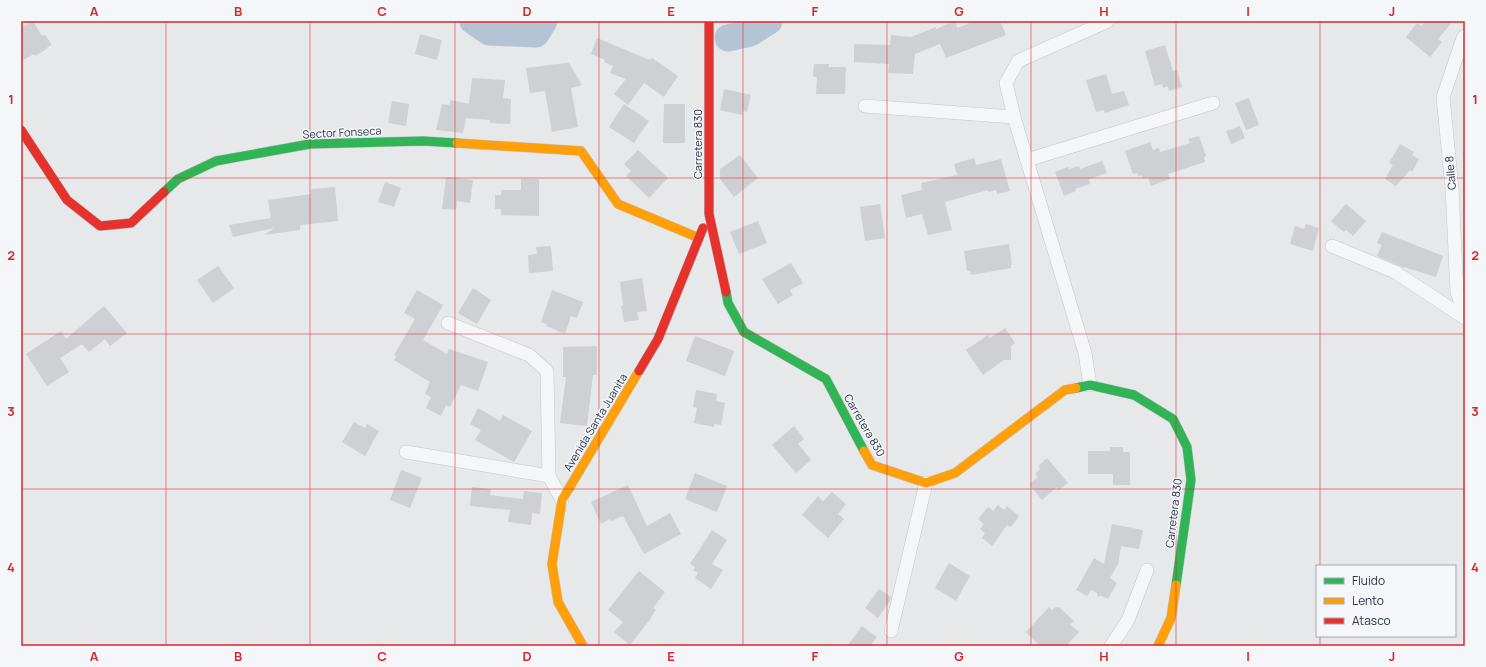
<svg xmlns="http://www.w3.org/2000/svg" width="1486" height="667" viewBox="0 0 1486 667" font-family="Manrope,sans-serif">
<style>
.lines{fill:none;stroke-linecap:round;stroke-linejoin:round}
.river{stroke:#b4c4d5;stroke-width:27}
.building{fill:#ced0d3}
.street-casing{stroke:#c4c6c8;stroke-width:14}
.fast-casing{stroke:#c4c6c8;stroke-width:10}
.slow-casing{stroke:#c4c6c8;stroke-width:10}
.jam-casing{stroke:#c4c6c8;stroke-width:10}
.street{stroke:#f5f6f7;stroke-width:13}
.fast{stroke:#30b455;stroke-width:9}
.slow{stroke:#ff9f0a;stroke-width:9}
.jam{stroke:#e5322d;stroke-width:9}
.grid{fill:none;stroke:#d62828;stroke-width:1;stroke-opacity:0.55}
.labels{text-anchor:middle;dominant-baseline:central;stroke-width:3;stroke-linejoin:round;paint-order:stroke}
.street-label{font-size:11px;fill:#2b3445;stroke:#f4f6f9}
.neatline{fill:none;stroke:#d62828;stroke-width:1.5}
.grid-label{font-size:13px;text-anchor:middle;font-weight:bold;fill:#d62828}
</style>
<rect width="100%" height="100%" fill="#e6e8ea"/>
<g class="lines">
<g class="river">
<path d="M473,21L489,32L536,34L544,21"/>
<path d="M728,38L750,33L769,21"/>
</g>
</g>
<g class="building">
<path d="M33,21L42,36L45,35L52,45L47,47L48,48L35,56L34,54L21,61V28Z"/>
<path d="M955,21L957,28L976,21H1000L1006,35L946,58L940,44L915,54L913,74L888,73L889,64L854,62V44L890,45L891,35L911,37L936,27V29Z"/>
<path d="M1425,21H1453L1438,39L1442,42L1430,57L1406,37L1417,23L1421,26Z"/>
<path d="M420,34L442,40L437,60L415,54Z"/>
<path d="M597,38L650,60L652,58L678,76L664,97L644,83L628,105L614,94L626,79L610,73L613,66L604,62L605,60L591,54Z"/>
<path d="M1165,45L1173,71L1177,70L1182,87L1169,91L1168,86L1163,88L1162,84L1155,86L1145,51Z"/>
<path d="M565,63H569L582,85L571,88L578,127L552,132L545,91L530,93L526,68Z"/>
<path d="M814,64H829V67H846L845,94H816L817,77H813Z"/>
<path d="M1106,74L1112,94L1124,91L1129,105L1105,113L1104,110L1096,112L1086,80Z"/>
<path d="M472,78L505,80L503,98L511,99L510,124L490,123V120L466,118L463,133L436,130L442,104L449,105L451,100L469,104Z"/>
<path d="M724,89L751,95L747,112L743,111L742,115L720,110Z"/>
<path d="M1249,98L1259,125L1246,130L1235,103Z"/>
<path d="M392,101L409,104L406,126L388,123Z"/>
<path d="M624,104L649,121L634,143L609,127Z"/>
<path d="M664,104H685V143H663Z"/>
<path d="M1240,126L1245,138L1231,144L1226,131Z"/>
<path d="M1199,136L1206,156L1204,157L1205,162L1168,174L1170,179L1151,186L1148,177L1143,179L1142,175L1138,176L1137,173L1133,174L1125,151L1150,142L1153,150L1159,148L1160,152L1190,143L1188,139Z"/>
<path d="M1400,144L1414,152L1412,155L1419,159L1412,172L1410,170L1396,186L1385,179L1393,165L1389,163Z"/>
<path d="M638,150L668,178L649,198L626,176L631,171L624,164Z"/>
<path d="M740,155L758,178L734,197L720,179V169Z"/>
<path d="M974,158L976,165L1001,159L1010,191L997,194L996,190L988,192V190L945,202L952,230L928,235L922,214L906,218L901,195L922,190L921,183L957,175L954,164Z"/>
<path d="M1102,161L1107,173L1089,179L1090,184L1075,189L1076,191L1064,196L1055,172L1068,167L1069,169L1079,166L1080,169Z"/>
<path d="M446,177L473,180L470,203L457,201L456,210L442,209Z"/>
<path d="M521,179H539V216L501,215V209H495V195H501L502,190H521Z"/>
<path d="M385,182L401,188L394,207L378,202Z"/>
<path d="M335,187L338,221L300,225V230L264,235L274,228L233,237L229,225L271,218L268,200L311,194V189Z"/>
<path d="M880,204L885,238L865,241L860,207Z"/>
<path d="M1346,204L1366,221L1353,236L1346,230L1344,232L1331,221Z"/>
<path d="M758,221L767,243L739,254L730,232Z"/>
<path d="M1306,224L1319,228L1313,251L1290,244L1295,226L1304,229Z"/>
<path d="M1382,232L1443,256L1436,277L1404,267V268L1377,256L1382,245L1377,243Z"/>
<path d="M1009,244L1012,265H1011V268L971,275L970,271H967L964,251Z"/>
<path d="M551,246L553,271L529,273L528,255L537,254L536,247Z"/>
<path d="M791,263L803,283L790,290L793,295L778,304L762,279Z"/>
<path d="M218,266L234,288L213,303L197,280Z"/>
<path d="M642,278L647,311L637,312L639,320L624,322L621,306H623L620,282Z"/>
<path d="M473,288L491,300L477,324L458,313Z"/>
<path d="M417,290L443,305L423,340L447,354L449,349L488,362L478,391L461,385L450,407L446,405L441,416L426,408L431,397L425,394L430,382L394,360L396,356L394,355L415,319L404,313Z"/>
<path d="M552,290L583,302L577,318L571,316L565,334L546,326L547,324L541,322Z"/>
<path d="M104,306L127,333L110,346L105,339L89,352L82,344L60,358L69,372L47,386L26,354L61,331L66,339Z"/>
<path d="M1005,328L1015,343L1011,346V360H1004L983,375L966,350L988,335L990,338Z"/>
<path d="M695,336L734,351L725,376L686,361Z"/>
<path d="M597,346V375H593L587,426L560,423L566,377H563V347Z"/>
<path d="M696,390L717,394L716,401L725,403L721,425L714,424V427L694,423L697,408L693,407Z"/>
<path d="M478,408L500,421L503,415L532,431L514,462L475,440L481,430L470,424Z"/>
<path d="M354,422L365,428L367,424L379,431L365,456L342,442Z"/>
<path d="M794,426L804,439L798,444L811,460L796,473L772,445Z"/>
<path d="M1110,447H1123V452H1130V485H1113V474H1088V451H1110Z"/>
<path d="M1047,458L1068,483L1059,490L1057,487L1042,500L1029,484L1038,477L1035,474L1040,469L1038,466Z"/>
<path d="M401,470L422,478L410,508L390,500Z"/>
<path d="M695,473L727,486L717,512L685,499Z"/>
<path d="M628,485L647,526L670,513L681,534L644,554L623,516L611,521L610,519L601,524L591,502Z"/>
<path d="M472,487L491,489L490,495L523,499L524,491L542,493L540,514L532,513L531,525L508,522L510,510L470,506Z"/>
<path d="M832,492L846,504L838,514L844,519L828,538L802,515L818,496L823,501Z"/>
<path d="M998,505L1004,510L1007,506L1019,516L1011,527L1007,525L992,546L982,538L985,533L980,529L984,524L978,519L988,507L993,511Z"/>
<path d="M1112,524L1143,530L1139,549L1121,546L1118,564L1110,578L1117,583L1108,599L1100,595L1099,597L1097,596V593L1091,590L1087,596L1076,590L1094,558L1104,564Z"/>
<path d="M712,530L727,540L712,564L723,570L711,589L695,578L698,573L693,570L695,567L690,564Z"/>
<path d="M949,563L970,576L956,601L935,588Z"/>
<path d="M639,571L665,592L653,608L656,610L651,617H652L630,645L614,632L623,622L608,610Z"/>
<path d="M879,589L891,597L890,601L878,618L865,608Z"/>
<path d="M1049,607L1052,610L1055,607H1059L1074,621L1070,624L1079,632L1066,646H1040L1026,632Z"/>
<path d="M862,626L877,637L870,646H847Z"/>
</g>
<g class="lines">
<g class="street-casing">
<g id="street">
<path d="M1465,36L1463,38L1443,97L1452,188L1457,293L1465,312"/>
<path d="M865,106L1014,117"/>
<path d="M1027,160L1213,103"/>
<path d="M1332,246L1395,272L1465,318"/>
<path d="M448,323L529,355L547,371L549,476"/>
<path d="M1090,385L1085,353L1014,117L1006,83L1018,61L1108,21"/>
<path d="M406,452L549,476L562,500"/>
<path d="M891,631L926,483"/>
<path d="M1111,646L1128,620L1147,570"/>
</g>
</g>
<g class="fast-casing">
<g id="fast">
<path d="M164,192L178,179L216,161L310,144L423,141L457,143"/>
<path d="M726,292L728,303L744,332L826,379L864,451"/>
<path d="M1076,388L1090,385L1134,395L1173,419L1187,447L1191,480L1176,585"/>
</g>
</g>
<g class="slow-casing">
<g id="slow">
<path d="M457,143L581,151L618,204L699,238"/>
<path d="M864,451L872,465L926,483L955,473L1065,390L1076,388"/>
<path d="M583,646L558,602L552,564L562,500L639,371"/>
<path d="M1158,646L1171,618L1176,585"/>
</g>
</g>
<g class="jam-casing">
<g id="jam">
<path d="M709,21V214L726,292"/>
<path d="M21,130L67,200L100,226L131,223L164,192"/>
<path d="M639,371L658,339L703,228"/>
</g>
</g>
<use href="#street" class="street"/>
<use href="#fast" class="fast"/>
<use href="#slow" class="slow"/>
<use href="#jam" class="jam"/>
</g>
<path class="grid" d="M166,21V646M310,21V646M455,21V646M599,21V646M743,21V646M887,21V646M1031,21V646M1176,21V646M1320,21V566M21,178H1465M21,334H1465M21,489H1465M1320,636V646"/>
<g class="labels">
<g class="street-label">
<text transform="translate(342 132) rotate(-3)">Sector Fonseca</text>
<text transform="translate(697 144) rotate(-90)">Carretera 830</text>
<text transform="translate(1450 173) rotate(-95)">Calle 8</text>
<text transform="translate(595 422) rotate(-59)">Avenida Santa Juanita</text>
<text transform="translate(865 425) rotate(60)">Carretera 830</text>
<text transform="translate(1173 513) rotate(-83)">Carretera 830</text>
</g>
</g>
<rect width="1486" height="667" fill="none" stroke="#f4f6f9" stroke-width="44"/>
<rect x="1316" y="565" width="140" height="72" fill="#f4f6f9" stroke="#a4a8b1"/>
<rect x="1324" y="578" width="20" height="6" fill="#30b455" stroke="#a4a8b1"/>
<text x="1352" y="585" font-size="12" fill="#2b3445">Fluido</text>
<rect x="1324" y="598" width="20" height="6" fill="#ff9f0a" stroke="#a4a8b1"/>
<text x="1352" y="605" font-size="12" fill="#2b3445">Lento</text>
<rect x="1324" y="618" width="20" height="6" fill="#e5322d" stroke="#a4a8b1"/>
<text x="1352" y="625" font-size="12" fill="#2b3445">Atasco</text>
<rect x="22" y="22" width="1442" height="623" class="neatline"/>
<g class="grid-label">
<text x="94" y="16">A</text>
<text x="238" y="16">B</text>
<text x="382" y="16">C</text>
<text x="527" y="16">D</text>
<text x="671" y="16">E</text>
<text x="815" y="16">F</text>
<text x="959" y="16">G</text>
<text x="1104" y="16">H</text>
<text x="1248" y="16">I</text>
<text x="1392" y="16">J</text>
<text x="11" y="104">1</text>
<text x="1475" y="104">1</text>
<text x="11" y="260">2</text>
<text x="1475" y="260">2</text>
<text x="11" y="416">3</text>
<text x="1475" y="416">3</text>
<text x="11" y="572">4</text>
<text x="1475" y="572">4</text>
<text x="94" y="661">A</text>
<text x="238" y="661">B</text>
<text x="382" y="661">C</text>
<text x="527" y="661">D</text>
<text x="671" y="661">E</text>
<text x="815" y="661">F</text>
<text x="959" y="661">G</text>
<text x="1104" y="661">H</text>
<text x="1248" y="661">I</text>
<text x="1392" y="661">J</text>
</g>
</svg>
